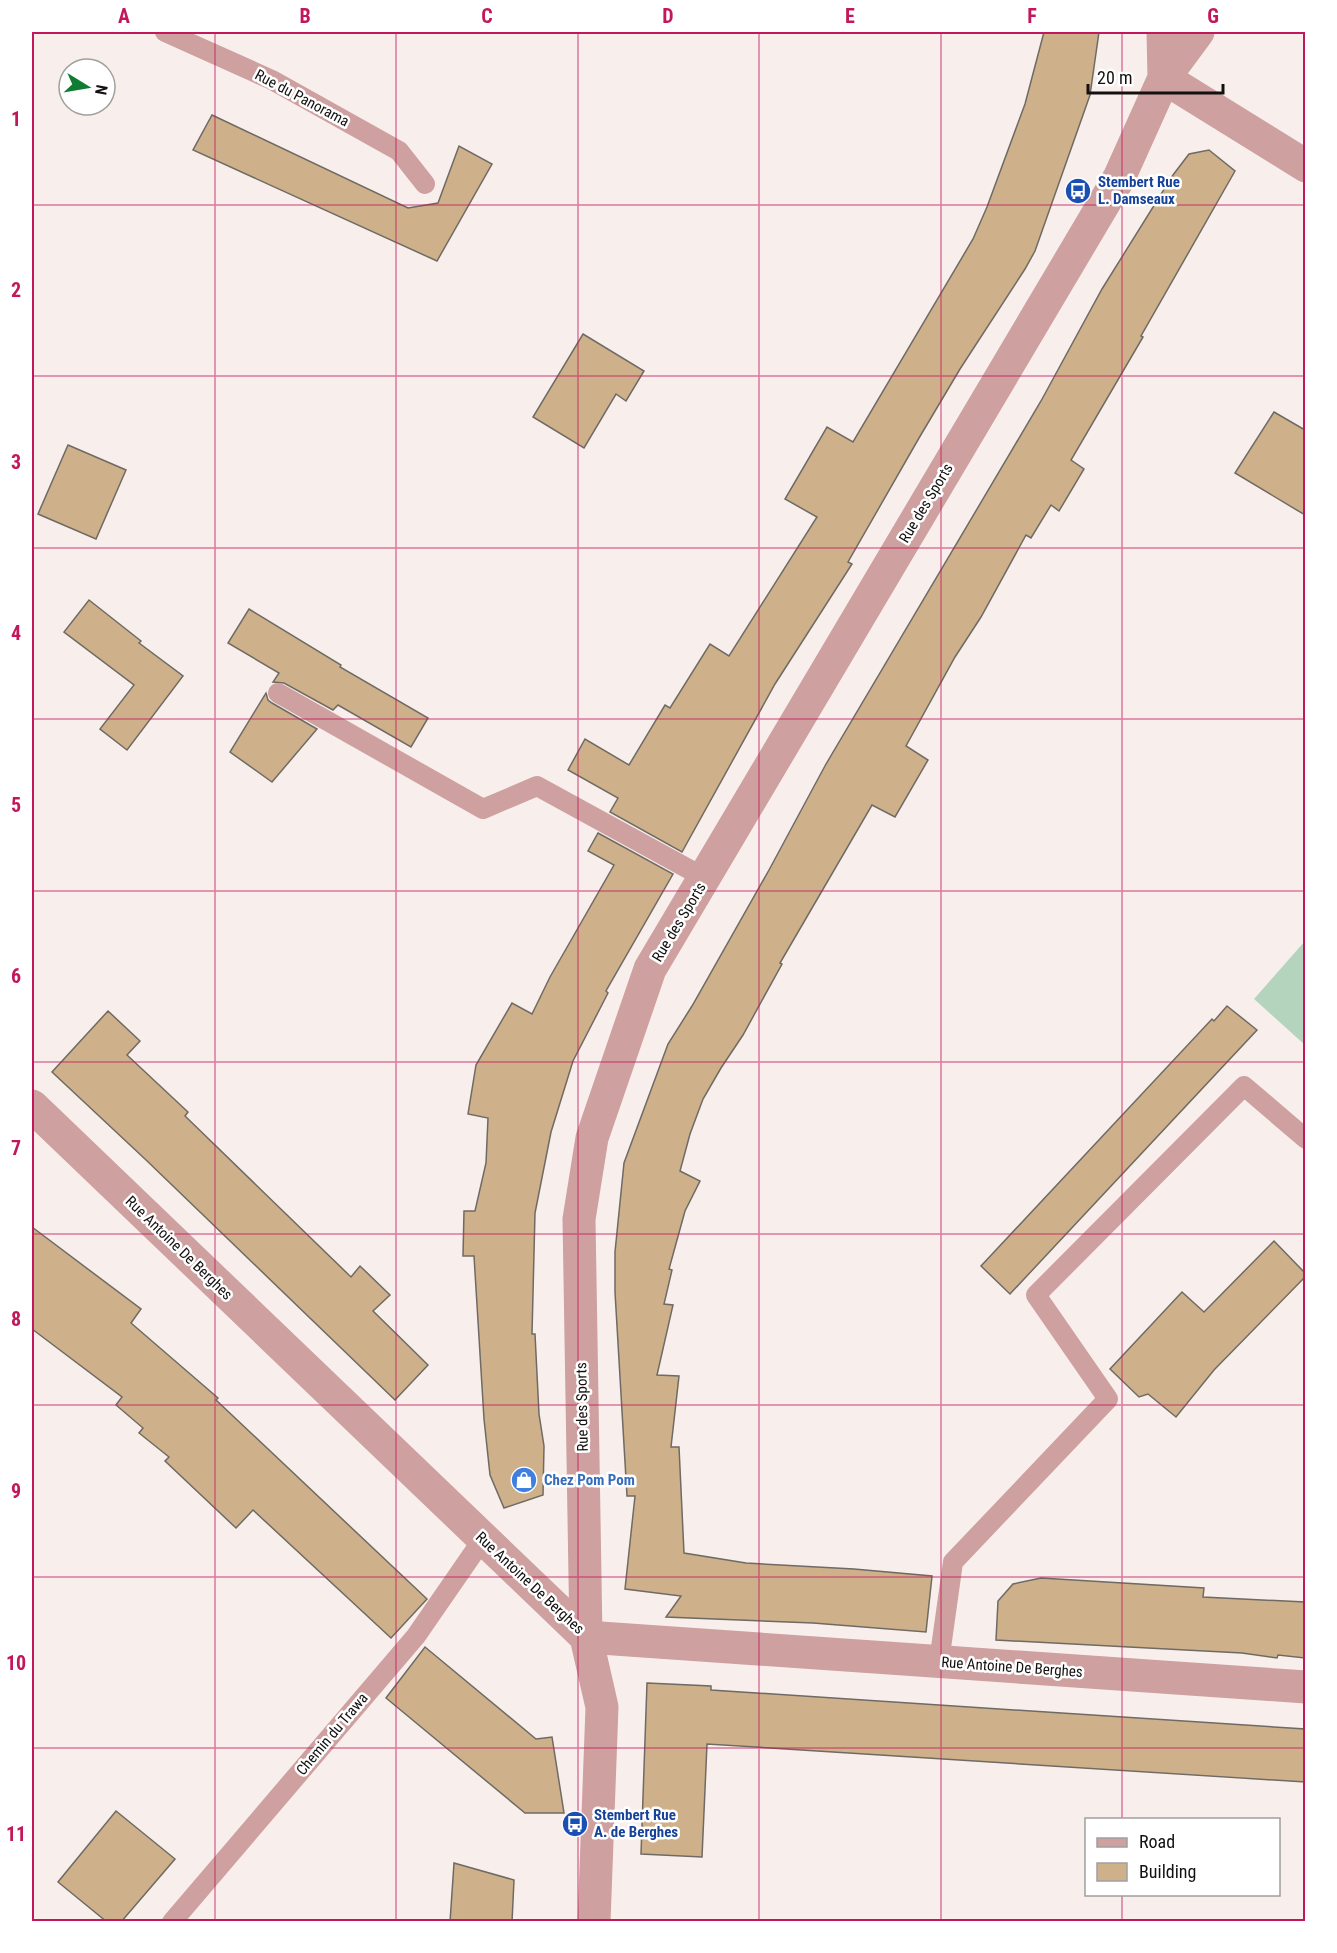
<svg xmlns="http://www.w3.org/2000/svg" width="1337" height="1953" viewBox="0 0 1337 1953" font-family="'Roboto Condensed',sans-serif">
<style>
.green{fill:#b5d4bd}
.building{fill:#ceb18a;stroke:#6f6a64;stroke-width:1.5}
.lines{fill:none;stroke-linecap:round;stroke-linejoin:round}
.service{stroke:#cea0a0;stroke-width:20}
.minor{stroke:#cea0a0;stroke-width:33}
.grid{fill:none;stroke:#c2185b;stroke-width:1.5;stroke-opacity:0.55}
.labels{text-anchor:middle;dominant-baseline:central;stroke-width:5;stroke-linejoin:round;paint-order:stroke}
.street-label{font-size:15px;fill:#13100f;stroke:#fff}
.transit-label{font-size:15px;font-weight:bold;fill:#164399;stroke:#fff;text-anchor:start}
.shop-label{font-size:15px;font-weight:bold;fill:#366cbe;stroke:#fff;text-anchor:start}
.neatline{fill:none;stroke:#c2185b;stroke-width:2}
.grid-label{font-size:20px;text-anchor:middle;font-weight:bold;fill:#c2185b}
</style>
<rect width="100%" height="100%" fill="#f8efec"/>
<path class="green" d="M1305,941V1045L1254,999Z"/>
<g class="building">
<path d="M1044,32H1099L1090,95L1035,251L1025,269L960,369L919,438L848,562L852,564L775,684L682,852L610,812L618,798L568,770L585,739L629,765L665,705L670,708L710,644L729,656L817,517L785,499L827,427L853,442L973,239L987,207L1025,104Z"/>
<path d="M212,115L408,208L438,203L459,146L492,164L437,261L193,150Z"/>
<path d="M1209,150L1235,171L1141,336L1143,337L1071,460L1084,469L1059,511L1051,505L1031,538L1026,535L981,617L955,657L906,746L928,760L895,817L872,805L780,963L782,964L743,1035L721,1068L703,1099L690,1134L680,1171L700,1181L685,1211L669,1269L672,1270L664,1304L673,1305L657,1375L679,1376L671,1447H679L684,1553L746,1563L854,1569L932,1576L926,1632L813,1623L666,1617L681,1596L625,1589L635,1496H627L615,1292V1252L624,1163L668,1044L692,1006L769,870L826,764L1041,401L1102,289L1173,175L1189,154Z"/>
<path d="M583,334L644,371L626,401L616,394L584,448L533,417Z"/>
<path d="M1274,412L1305,430V515L1235,473Z"/>
<path d="M68,445L126,470L96,539L38,514Z"/>
<path d="M89,600L141,641L139,643L183,676L127,750L100,729L134,685L64,632Z"/>
<path d="M249,609L341,665L340,667L428,718L411,747L338,705L333,710L284,683L273,682L279,673L228,643Z"/>
<path d="M266,693L268,700L272,703L317,729L272,782L230,752Z"/>
<path d="M598,833L673,874L606,991L608,993L573,1061L551,1132L535,1213L532,1334H535L539,1414L544,1446L543,1495L504,1508L490,1475L484,1419L474,1256H463L464,1211H475L486,1163L488,1118L468,1114L476,1065L512,1003L532,1014L550,977L614,865L588,851Z"/>
<path d="M1227,1006L1257,1030L1010,1294L981,1266L1212,1019L1214,1021Z"/>
<path d="M108,1011L140,1041L127,1055L188,1112L185,1116L351,1277L360,1266L390,1295L373,1311L428,1365L395,1400L145,1159L52,1072Z"/>
<path d="M32,1227L141,1309L131,1323L218,1398L216,1400L427,1599L391,1638L253,1510L236,1528L165,1461L169,1457L139,1433L143,1428L116,1405L122,1397L32,1329Z"/>
<path d="M1274,1241L1305,1273V1277L1214,1370L1176,1417L1148,1394L1139,1397L1110,1369L1182,1292L1204,1312Z"/>
<path d="M1041,1578L1204,1588L1203,1597L1305,1602V1658L1278,1655L1277,1658L1242,1653L996,1640L998,1601L1013,1584Z"/>
<path d="M425,1647L536,1739L552,1737L564,1813H525L386,1698Z"/>
<path d="M647,1683L711,1686V1690L1305,1729V1782L707,1744L702,1857L641,1854Z"/>
<path d="M116,1811L175,1859L121,1922H107L58,1882Z"/>
<path d="M454,1863L514,1880L512,1922H450Z"/>
</g>
<g class="lines">
<g class="service">
<path d="M165,32L272,80L399,151L425,184"/>
<path d="M278,693L483,809L537,786L705,878"/>
<path d="M939,1662L953,1562L1108,1399L1036,1295L1244,1086L1306,1139"/>
<path d="M172,1922L416,1636L483,1539"/>
</g>
<g class="minor">
<path d="M1164,78L1306,166"/>
<path d="M1164,78L1198,32"/>
<path d="M32,1106L586,1637L1306,1687"/>
<path d="M594,1922L602,1707L586,1637L579,1219L592,1138L650,969L1119,178L1164,78L1163,32"/>
</g>
</g>
<path class="grid" d="M215,32V1922M396,32V1922M578,32V1922M759,32V1922M941,32V1922M1122,32V1820M32,205H1306M32,376H1306M32,548H1306M32,719H1306M32,891H1306M32,1062H1306M32,1234H1306M32,1405H1306M32,1577H1306M32,1748H1306M1122,1894V1922"/>
<defs>
<g id="bus-disc" transform="scale(1.35)"><circle r="9.5" fill="#1a4fb4" stroke="#fff"/><path d="M-5-6H5V4H4V6H2V4H-2V6H-4V4H-5ZM-3.5-4V0h7V-4ZM-3.5 1.2v1.5H-2V1.2ZM2 1.2v1.5H3.5V1.2Z" fill="#fff"/></g>
<g id="shop-disc" transform="scale(1.35)"><circle r="9.5" fill="#3f7fe0" stroke="#fff"/><path d="M-5-2.5h2.3a2.7 3.5 0 0 1 5.4 0H5L5.5 6h-11ZM-1.5-2.5h3a1.5 2.3 0 0 0-3 0Z" fill="#fff"/></g>
</defs>
<g fill-rule="evenodd">
<use href="#bus-disc" x="1078" y="191"/>
<use href="#shop-disc" x="524" y="1480"/>
<use href="#bus-disc" x="575" y="1824"/>
</g>
<g class="labels">
<g class="street-label">
<text transform="translate(302 98) rotate(28)">Rue du Panorama</text>
<text transform="translate(926 503) rotate(-59)">Rue des Sports</text>
<text transform="translate(679 922) rotate(-59)">Rue des Sports</text>
<text transform="translate(179 1248) rotate(44)">Rue Antoine De Berghes</text>
<text transform="translate(582 1407) rotate(-91)">Rue des Sports</text>
<text transform="translate(530 1583) rotate(43)">Rue Antoine De Berghes</text>
<text transform="translate(1012 1667) rotate(4)">Rue Antoine De Berghes</text>
<text transform="translate(332 1734) rotate(-50)">Chemin du Trawa</text>
</g>
<g class="transit-label">
<text x="1098" y="182">Stembert Rue<tspan x="1098" dy="17">L. Damseaux</tspan></text>
<text x="594" y="1815">Stembert Rue<tspan x="594" dy="17">A. de Berghes</tspan></text>
</g>
<g class="shop-label">
<text x="544" y="1480">Chez Pom Pom</text>
</g>
</g>
<rect width="1337" height="1953" fill="none" stroke="#ffffff" stroke-width="66"/>
<rect x="1085" y="1818" width="195" height="78" fill="#ffffff" stroke="#a19f9f" stroke-width="1.5"/>
<rect x="1097" y="1838" width="30" height="9" fill="#cea0a0" stroke="#a19f9f" stroke-width="1.5"/>
<text x="1139" y="1848" font-size="18" fill="#13100f">Road</text>
<rect x="1097" y="1863" width="30" height="18" fill="#ceb18a" stroke="#a19f9f" stroke-width="1.5"/>
<text x="1139" y="1878" font-size="18" fill="#13100f">Building</text>
<g transform="translate(87 87) rotate(101)"><circle r="28" fill="#ffffff" stroke="#a19f9f" stroke-width="1.5"/>
<path d="M0-4.5L10 22L0 15L-10 22Z" fill="#0e7d33"/>
<text y="-9" font-size="16" font-weight="bold" text-anchor="middle" fill="#13100f">N</text>
</g>
<path d="M1088 84v9h135v-9" fill="none" stroke="#13100f" stroke-width="3"/>
<text x="1097" y="84" font-size="18" fill="#13100f" stroke="#ffffff" stroke-width="4.5" paint-order="stroke">20 m</text>
<rect x="33" y="33" width="1271" height="1887" class="neatline"/>
<g class="grid-label">
<text x="124" y="23">A</text>
<text x="305" y="23">B</text>
<text x="487" y="23">C</text>
<text x="668" y="23">D</text>
<text x="850" y="23">E</text>
<text x="1032" y="23">F</text>
<text x="1213" y="23">G</text>
<text x="16" y="126">1</text>
<text x="16" y="297">2</text>
<text x="16" y="469">3</text>
<text x="16" y="640">4</text>
<text x="16" y="812">5</text>
<text x="16" y="983">6</text>
<text x="16" y="1155">7</text>
<text x="16" y="1326">8</text>
<text x="16" y="1498">9</text>
<text x="16" y="1670">10</text>
<text x="16" y="1841">11</text>
</g>
</svg>
